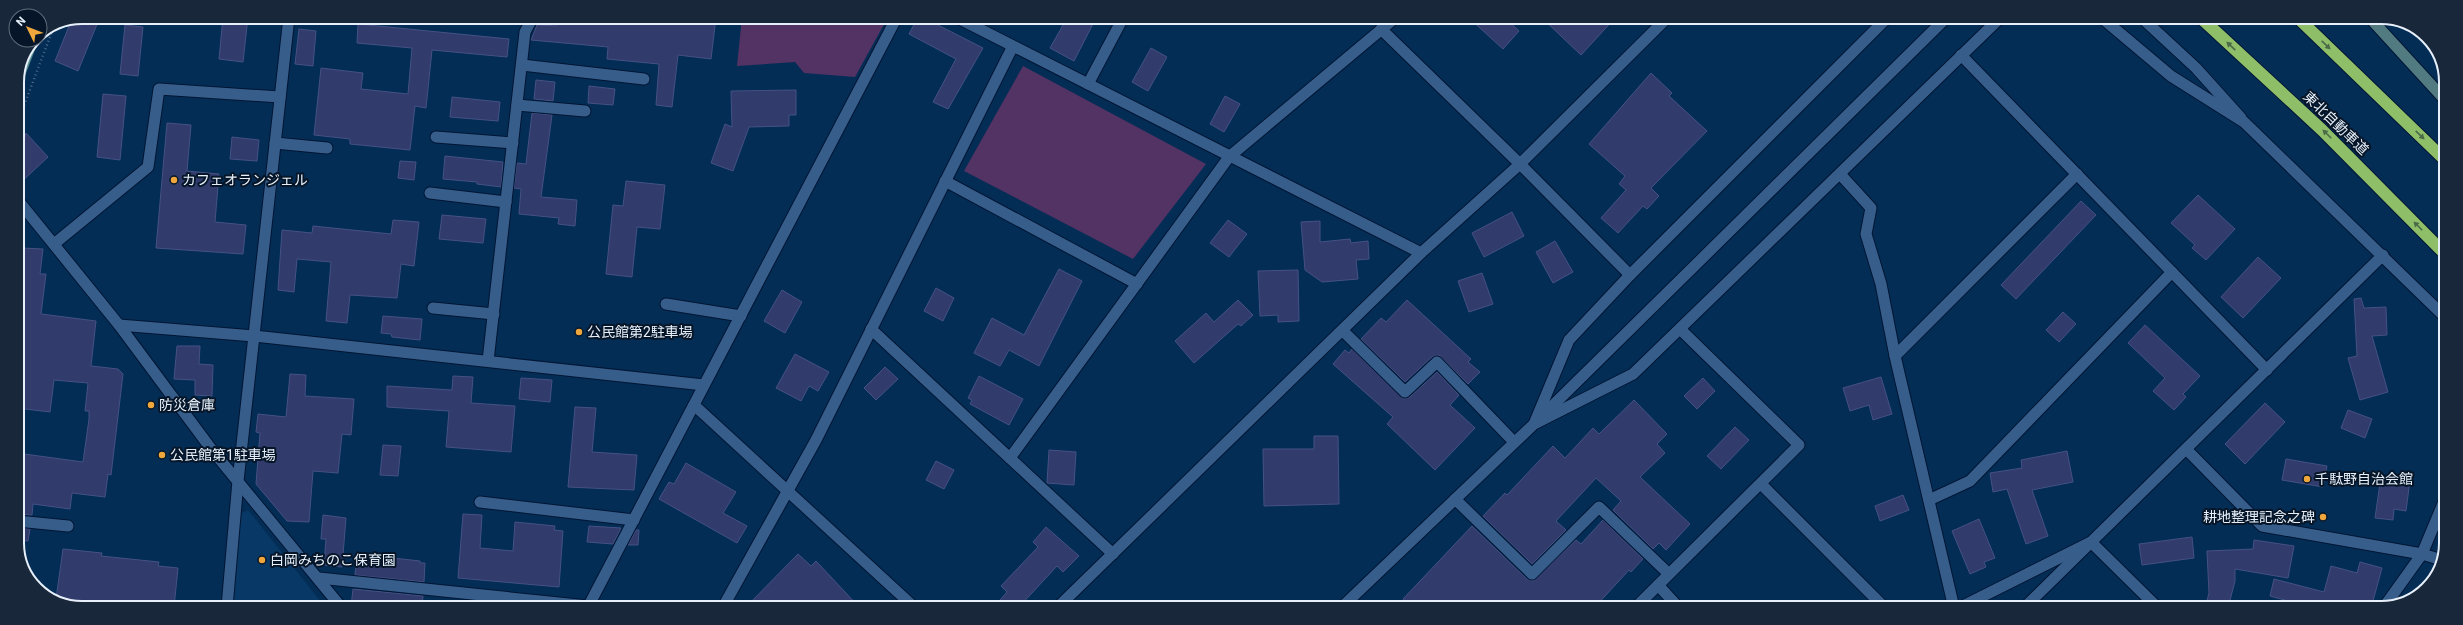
<svg xmlns="http://www.w3.org/2000/svg" width="2463" height="625" viewBox="0 0 2463 625" font-family="Roboto,'Noto Sans JP',sans-serif">
<style>
.built{fill:#083865}
.green{fill:#533264}
.lines{fill:none;stroke-linecap:round;stroke-linejoin:round}
.stream{stroke:#518c8e;stroke-width:7}
.building{fill:#313b6c;stroke:#455184}
.service-casing{stroke:#001533;stroke-width:13}
.minor-casing{stroke:#001533;stroke-width:13}
.tertiary-casing{stroke:#001533;stroke-width:13}
.secondary-casing{stroke:#001533;stroke-width:13}
.motorway-casing{stroke:#001533;stroke-width:14}
.path{stroke:#4a6988;stroke-width:2.5;stroke-dasharray:1 3;stroke-linecap:butt}
.service{stroke:#375e8b;stroke-width:11}
.minor{stroke:#375e8b;stroke-width:11}
.tertiary{stroke:#375e8b;stroke-width:11}
.secondary{stroke:#517b81;stroke-width:11}
.motorway{stroke:#8fbe69;stroke-width:12}
.oneway{fill:#4a6a48}
.poi-dot{fill:#efa73d;stroke:#061628;stroke-width:1.5}
.labels{text-anchor:middle;dominant-baseline:central;stroke-width:4;stroke-linejoin:round;paint-order:stroke}
.street-label{font-size:14px;fill:#e7f0fa;stroke:#061628}
.poi-label{font-size:14px;fill:#e7f0fa;stroke:#061628;text-anchor:start}
.rim{fill:none;stroke:#e7f0fa;stroke-width:2}
</style>
<rect width="100%" height="100%" fill="#042d56"/>
<path class="built" d="M248,510L325,607H231L240,514Z"/>
<g class="green">
<path d="M742,17H888L855,77L804,73L795,62L737,66Z"/>
<path d="M1023,66L1206,164L1133,259L964,171Z"/>
</g>
<g class="lines">
<path class="stream" d="M17,87L35,40"/>
</g>
<g class="building">
<path d="M82,17H100L78,71L55,61L71,21Z"/>
<path d="M223,17H248L243,62L219,59Z"/>
<path d="M558,17H716L711,59L678,55L672,107L656,105L659,64L607,59L608,47L531,40L537,25L557,26Z"/>
<path d="M918,17H922L983,48L948,109L933,102L956,59L909,34Z"/>
<path d="M1067,18H1096L1074,61L1050,48Z"/>
<path d="M1469,18H1505L1519,31L1503,49Z"/>
<path d="M1542,18H1615L1581,55Z"/>
<path d="M358,24L509,39L507,57L432,50L426,108L415,106L410,150L350,144V139L314,135L321,68L363,73L361,89L408,94L412,48L357,43Z"/>
<path d="M125,25L143,27L138,76L120,74Z"/>
<path d="M299,29L316,31L313,66L295,64Z"/>
<path d="M1151,48L1167,57L1148,91L1132,82Z"/>
<path d="M1651,73L1672,93L1669,96L1707,131L1651,188L1659,196L1647,209L1643,206L1618,233L1601,218L1626,190L1619,184L1625,176L1589,144Z"/>
<path d="M536,80L555,82L553,101L534,99Z"/>
<path d="M589,86L615,89L613,105L588,103Z"/>
<path d="M796,90V115H789V126L749,127L733,171L711,163L725,124L732,127L731,91Z"/>
<path d="M103,94L126,96L120,160L97,157Z"/>
<path d="M1225,96L1240,104L1224,132L1210,124Z"/>
<path d="M452,97L500,102L498,121L450,117Z"/>
<path d="M532,113L552,115L541,197L577,200L575,226L558,224L559,218L519,214L521,189L514,188L517,163L526,164Z"/>
<path d="M167,123L191,125L187,171L219,174L215,222L246,225L243,254L156,248Z"/>
<path d="M26,133L48,157L17,186V166Z"/>
<path d="M232,137L259,140L257,161L230,159Z"/>
<path d="M445,156L503,162L501,187L477,184V182L443,179Z"/>
<path d="M400,161L416,162L414,180L398,178Z"/>
<path d="M626,181L665,185L660,229L637,227L632,277L606,274L613,205L623,206Z"/>
<path d="M2198,195L2235,229L2206,260L2192,248L2195,245L2171,223Z"/>
<path d="M2081,201L2096,215L2016,299L2001,285Z"/>
<path d="M1512,212L1524,236L1484,257L1472,233Z"/>
<path d="M442,215L486,219L483,243L439,239Z"/>
<path d="M393,220L419,222L414,266L401,264L397,298L350,295L347,323L326,321L331,262L297,259L294,292L278,290L282,230L312,233L313,226L391,234Z"/>
<path d="M1228,220L1247,234L1229,257L1210,243Z"/>
<path d="M1320,221V242L1350,239L1351,243L1368,241L1369,259L1356,260L1358,279L1322,282L1305,270L1301,222Z"/>
<path d="M1555,241L1573,272L1553,283L1536,252Z"/>
<path d="M22,248L43,249L40,274H46L41,314L96,321L91,366L118,369L123,374L111,475L108,474L105,497L72,493L70,509L33,504L32,515L17,514V453L83,462L89,419V411H85L88,383L54,380L50,412L17,408L20,373H17V284Z"/>
<path d="M2258,257L2281,278L2243,318L2221,297Z"/>
<path d="M1059,269L1082,281L1039,366L1009,350L1000,366L974,353L992,318L1024,335Z"/>
<path d="M1298,270L1299,321L1278,322V315L1260,316L1258,271Z"/>
<path d="M1482,273L1493,304L1469,312L1458,281Z"/>
<path d="M936,288L954,298L943,321L924,311Z"/>
<path d="M782,290L802,302L785,333L764,321Z"/>
<path d="M2361,298L2364,308L2386,307L2387,335L2372,336L2388,392L2360,400L2348,358L2357,356L2354,299Z"/>
<path d="M1238,300L1253,315L1241,326L1238,324L1194,363L1175,341L1206,313L1214,322Z"/>
<path d="M1407,300L1471,359L1468,362L1480,372L1468,384L1439,355L1432,357L1405,382L1361,339L1381,318L1386,322Z"/>
<path d="M2063,312L2076,324L2059,342L2046,330Z"/>
<path d="M383,316L422,319L420,340L392,337L391,334L381,333Z"/>
<path d="M2145,325L2200,376L2183,394L2186,397L2174,410L2153,391L2165,378L2128,343Z"/>
<path d="M177,346H200L199,364L213,365L212,396L195,395V380L174,379Z"/>
<path d="M1352,349L1403,399L1410,397L1437,372L1459,395L1450,405L1475,428L1435,470L1387,424L1393,417L1333,364L1345,350L1349,353Z"/>
<path d="M795,354L829,372L818,391L809,386L801,401L776,388Z"/>
<path d="M885,367L898,379L876,400L864,388Z"/>
<path d="M290,374L306,375L305,396L354,399L351,435L342,434L338,473L313,471L309,522L287,521L256,484L260,433L256,432L258,414L286,417Z"/>
<path d="M453,376L473,377L471,403L515,406L511,452L446,447L449,411L387,407V386L452,390Z"/>
<path d="M979,376L1023,399L1009,425L970,404L972,400L968,398Z"/>
<path d="M1881,377L1892,414L1873,420L1869,405L1850,411L1843,388Z"/>
<path d="M521,378L552,380L550,402L519,399Z"/>
<path d="M1703,378L1715,391L1697,409L1684,396Z"/>
<path d="M1634,400L1667,434L1657,444L1665,453L1640,477L1690,524L1666,550L1659,543L1653,549L1613,510L1621,501L1596,478L1556,521L1566,530L1532,564L1483,516L1505,493L1507,495L1553,446L1565,458L1593,428L1599,434Z"/>
<path d="M2265,403L2285,422L2245,464L2225,444Z"/>
<path d="M575,407L596,408L592,452L637,455L634,490L568,487Z"/>
<path d="M2348,410L2372,419L2365,438L2341,428Z"/>
<path d="M1735,427L1749,440L1721,469L1707,456Z"/>
<path d="M1314,436H1338L1339,504L1264,506L1263,449H1314Z"/>
<path d="M383,445L401,446L398,476L380,475Z"/>
<path d="M1049,450L1076,452L1074,485L1047,483Z"/>
<path d="M2067,451L2073,482L2032,490L2048,536L2026,544L2007,489L1993,492L1990,473L2022,468L2021,460Z"/>
<path d="M2286,459L2327,466L2323,487L2282,480Z"/>
<path d="M936,461L954,470L944,489L926,480Z"/>
<path d="M686,463L736,492L723,513L747,526L737,543L659,499L669,482L674,484Z"/>
<path d="M2381,476L2410,480L2406,511L2394,509L2393,520L2375,518Z"/>
<path d="M1903,495L1909,510L1880,521L1875,506Z"/>
<path d="M463,514L482,515L480,548L513,551L515,522L555,526L554,530L563,531L559,587L458,578Z"/>
<path d="M323,515L346,518L342,567L324,565L326,539H321Z"/>
<path d="M1979,519L1995,558L1984,562L1986,567L1970,574L1952,531Z"/>
<path d="M1603,520L1643,559L1631,572L1629,570L1594,608L1412,607L1403,599L1472,526L1527,579L1533,581L1576,540L1581,544Z"/>
<path d="M589,526L621,528L613,544L587,542Z"/>
<path d="M1046,527L1079,556L1063,572L1057,566L1019,607H994L1007,592L1001,586L1038,547L1033,542Z"/>
<path d="M18,528L30,529L28,541L18,540Z"/>
<path d="M636,530H639L638,545H628Z"/>
<path d="M2192,537L2194,558L2142,565L2139,544Z"/>
<path d="M2254,540L2294,546L2288,578L2235,569V581L2228,608H2205L2209,593L2207,551L2253,549Z"/>
<path d="M63,549L102,553L101,556L159,562L158,566L178,568L174,607H69L56,599Z"/>
<path d="M357,554L420,561V563H425L424,582L355,575Z"/>
<path d="M798,554L811,566L816,561L859,607H746Z"/>
<path d="M2360,562L2382,568L2371,608H2314L2270,596L2274,579L2324,592L2331,566L2357,573Z"/>
<path d="M353,589L423,596L422,607H351Z"/>
</g>
<g class="lines">
<g class="service-casing">
<g id="service">
<path d="M2142,18L2196,68L2241,118"/>
<path d="M666,304L741,316"/>
<path d="M17,521L68,526"/>
</g>
</g>
<g class="minor-casing">
<g id="minor">
<path d="M956,17L1421,253"/>
<path d="M1381,29L1520,164L1630,275"/>
<path d="M1961,55L2267,370"/>
<path d="M522,65L644,79"/>
<path d="M1088,84L1123,18"/>
<path d="M517,105L585,111"/>
<path d="M436,137L513,143"/>
<path d="M275,143L327,148"/>
<path d="M1840,174L1871,208L1866,234L1881,284L1895,356L1954,608"/>
<path d="M945,181L1137,284"/>
<path d="M430,193L506,202"/>
<path d="M17,199L119,325L212,450L341,607"/>
<path d="M54,244L148,167L159,89L280,97"/>
<path d="M433,308L494,314"/>
<path d="M119,325L254,336L704,385"/>
<path d="M871,329L1113,554"/>
<path d="M1343,331L1405,392L1437,362L1514,442"/>
<path d="M1895,356L2077,174"/>
<path d="M488,361L525,32L533,17"/>
<path d="M1536,423L1633,374L2000,18"/>
<path d="M1534,424L1569,340L1630,275L1887,18"/>
<path d="M2187,450L2262,526L2422,554L2442,560"/>
<path d="M1010,458L1229,157L1395,18"/>
<path d="M1761,484L1885,608"/>
<path d="M1455,499L1532,574L1599,507L1669,574"/>
<path d="M1929,500L1970,481L2172,272"/>
<path d="M480,502L634,520"/>
<path d="M319,578L588,606"/>
<path d="M1658,585L1679,608"/>
<path d="M227,607L238,481L289,17"/>
<path d="M588,607L897,17"/>
<path d="M723,607L816,440L1012,48"/>
<path d="M1058,607L1421,253L1520,164L1667,18"/>
<path d="M2384,607L2422,554L2445,499"/>
<path d="M1635,608L1799,445L1680,329"/>
<path d="M1959,608L2091,542L2158,608"/>
</g>
</g>
<g class="tertiary-casing">
<g id="tertiary">
<path d="M2102,18L2171,76L2244,122L2445,317"/>
<path d="M694,405L914,607"/>
<path d="M1342,607L1534,424L1946,18"/>
<path d="M2024,608L2383,255"/>
</g>
</g>
<g class="secondary-casing">
<path id="secondary" d="M2370,18L2446,101"/>
</g>
<g class="motorway-casing">
<g id="motorway">
<path d="M2201,18L2322,130L2445,254"/>
<path d="M2298,18L2446,161"/>
</g>
</g>
<path class="path" d="M17,124L53,29"/>
<use href="#service" class="service"/>
<use href="#minor" class="minor"/>
<use href="#tertiary" class="tertiary"/>
<use href="#secondary" class="secondary"/>
<use href="#motorway" class="motorway"/>
</g>
<defs><path id="oneway-solid" d="M-6-.8H1V-3.2L6.5 0L1 3.2V.8H-6Z"/></defs>
<g class="oneway">
<use href="#oneway-solid" transform="translate(2326 45) rotate(44)"/>
<use href="#oneway-solid" transform="translate(2231 46) rotate(-137)"/>
<use href="#oneway-solid" transform="translate(2327 134) rotate(-135)"/>
<use href="#oneway-solid" transform="translate(2420 135) rotate(44)"/>
<use href="#oneway-solid" transform="translate(2418 226) rotate(-135)"/>
</g>
<g class="poi-dot">
<circle cx="174" cy="180" r="4"/>
<circle cx="579" cy="332" r="4"/>
<circle cx="151" cy="405" r="4"/>
<circle cx="162" cy="455" r="4"/>
<circle cx="2307" cy="479" r="4"/>
<circle cx="2323" cy="517" r="4"/>
<circle cx="262" cy="560" r="4"/>
</g>
<g class="labels">
<g class="street-label">
<text transform="translate(2336 123) rotate(44)">東北自動車道</text>
</g>
<g class="poi-label">
<text x="182" y="180">カフェオランジェル</text>
<text x="587" y="332">公民館第2駐車場</text>
<text x="159" y="405">防災倉庫</text>
<text x="170" y="455">公民館第1駐車場</text>
<text x="2315" y="479">千駄野自治会館</text>
<text x="2315" y="517" text-anchor="end">耕地整理記念之碑</text>
<text x="270" y="560">白岡みちのこ保育園</text>
</g>
</g>
<path d="M0 0H2463V625H0ZM82 24H2381A58 58 0 0 1 2439 82V543A58 58 0 0 1 2381 601H82A58 58 0 0 1 24 543V82A58 58 0 0 1 82 24Z" fill="#182739" fill-rule="evenodd"/>
<path class="rim" d="M82 24H2381A58 58 0 0 1 2439 82V543A58 58 0 0 1 2381 601H82A58 58 0 0 1 24 543V82A58 58 0 0 1 82 24Z"/>
<g transform="translate(28 28) rotate(313)"><circle r="19" fill="#061628" stroke="#606d7c"/>
<path d="M0-3L7 15L0 10L-7 15Z" fill="#efa73d"/>
<text y="-6" font-size="11" font-weight="bold" text-anchor="middle" fill="#e7f0fa">N</text>
</g>
</svg>
